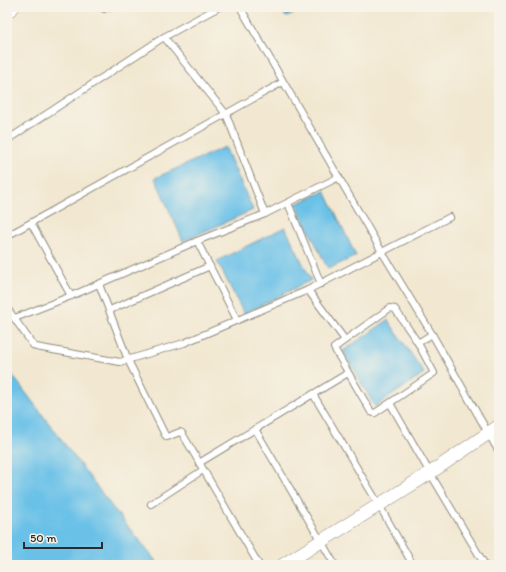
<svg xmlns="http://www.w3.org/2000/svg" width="506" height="572" viewBox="0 0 506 572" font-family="Itim,sans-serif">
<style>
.water{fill:#6ac1e8;stroke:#4a768a}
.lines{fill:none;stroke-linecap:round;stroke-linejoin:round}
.service-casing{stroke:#8e8a7e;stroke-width:8}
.minor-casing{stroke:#8e8a7e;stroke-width:14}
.service{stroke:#fff;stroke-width:6}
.minor{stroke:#fff;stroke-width:13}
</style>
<rect width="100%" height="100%" fill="#f7f3e8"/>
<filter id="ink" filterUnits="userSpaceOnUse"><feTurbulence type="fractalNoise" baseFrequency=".025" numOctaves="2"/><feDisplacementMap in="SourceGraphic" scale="8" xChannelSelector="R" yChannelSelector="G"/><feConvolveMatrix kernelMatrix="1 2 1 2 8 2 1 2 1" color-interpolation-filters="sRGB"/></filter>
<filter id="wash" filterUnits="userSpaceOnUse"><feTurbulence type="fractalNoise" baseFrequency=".012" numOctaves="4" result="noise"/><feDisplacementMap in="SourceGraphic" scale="16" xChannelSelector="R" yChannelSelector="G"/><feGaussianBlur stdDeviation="0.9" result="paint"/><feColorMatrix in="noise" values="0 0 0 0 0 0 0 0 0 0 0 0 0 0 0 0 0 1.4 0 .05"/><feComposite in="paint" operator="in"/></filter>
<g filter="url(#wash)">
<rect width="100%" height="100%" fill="#f2e8d1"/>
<g class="water">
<path d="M280,7H308L286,17Z"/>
<path d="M225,147L253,210L183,241L155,178Z"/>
<path d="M325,191L356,256L328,269L296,204Z"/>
<path d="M285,227L311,280L244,314L217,261Z"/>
<path d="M388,320L424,373L375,407L343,351Z"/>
<path d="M7,368L113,508L159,565H7Z"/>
</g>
</g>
<g filter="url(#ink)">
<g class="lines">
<g class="service-casing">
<g id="service">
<path d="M240,7L382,252L432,334L499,452"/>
<path d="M104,9L110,7"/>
<path d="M164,37L226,114L265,214"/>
<path d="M7,140L164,37L219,7"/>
<path d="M288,203L321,284"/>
<path d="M31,223L71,296"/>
<path d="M7,236L283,82"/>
<path d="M197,241L237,320"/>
<path d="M99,284L128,360L165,435L167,437L180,432L182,433L259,565"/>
<path d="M308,290L345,340"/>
<path d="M7,308L33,345L36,347L120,362L184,343L308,290L450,217"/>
<path d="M390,308L395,309L418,343L434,373L375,413L371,412L334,348Z"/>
<path d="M110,310L210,266"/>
<path d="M15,318L71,296L197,241L265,214L339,177"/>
<path d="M418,343L432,334"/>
<path d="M313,394L379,505L413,565"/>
<path d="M390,403L430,473L485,565"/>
<path d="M255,429L335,565"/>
<path d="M199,463L348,373"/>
<path d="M151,504L203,470"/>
</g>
</g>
<g class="minor-casing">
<g id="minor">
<path d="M7,12L13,7"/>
<path d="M283,565L430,473L499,426"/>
</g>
</g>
<use href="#service" class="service"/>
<use href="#minor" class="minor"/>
</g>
</g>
<rect width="506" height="572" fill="none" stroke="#f7f3e8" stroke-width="24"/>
<path d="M24 542v6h78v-6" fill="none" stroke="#2b2b2b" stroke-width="2"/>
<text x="30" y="542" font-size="12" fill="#2b2b2b" stroke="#f7f3e8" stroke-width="3" paint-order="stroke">50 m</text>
</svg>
